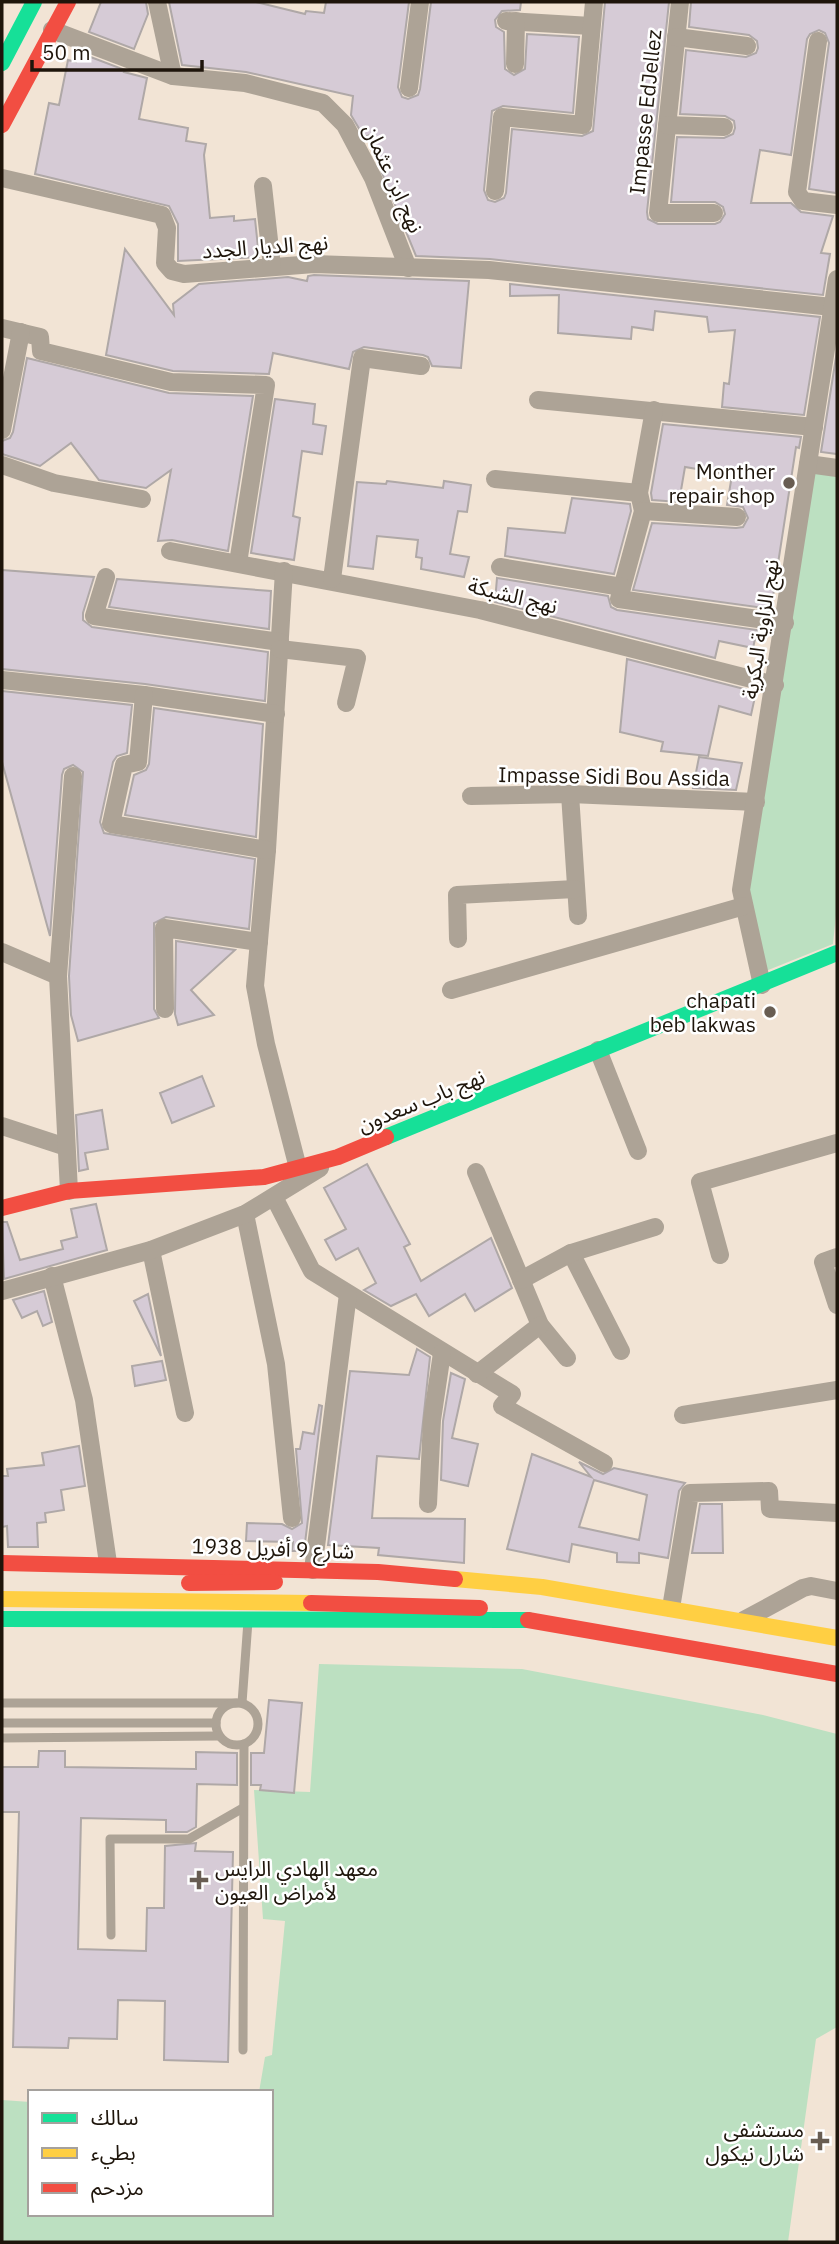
<svg xmlns="http://www.w3.org/2000/svg" width="839" height="2244" viewBox="0 0 839 2244" font-family="'IBM Plex Sans','Noto Sans Arabic',sans-serif">
<style>
.green{fill:#bce0c1}
.building{fill:#d6cbd6;stroke:#afa8a7;stroke-width:2;fill-rule:evenodd}
.lines{fill:none;stroke-linecap:round;stroke-linejoin:round}
.lane{stroke:#ada396;stroke-width:9}
.street{stroke:#ada396;stroke-width:18}
.fast{stroke:#16e098;stroke-width:16}
.slow{stroke:#ffcf43;stroke-width:16}
.jam{stroke:#f24e42;stroke-width:16}
.poi-dot{fill:#685d52;stroke:#fff;stroke-width:2.5}
.labels{text-anchor:middle;dominant-baseline:central;stroke-width:5;stroke-linejoin:round;paint-order:stroke}
.street-label{font-size:21px;fill:#1e150b;stroke:#fff}
.poi-label{font-size:21px;fill:#1e150b;stroke:#fff;text-anchor:end}
</style>
<rect width="100%" height="100%" fill="#f2e4d5"/>
<g class="green">
<path d="M812,473L837,476V905L833,944L761,973L747,895Z"/>
<path d="M319,1664L522,1669L763,1715L837,1734V2027L816,2039L788,2242H2V2100L30,2102V2214H271V2092H259L265,2057L272,2055L285,1921L263,1919L254,1790L310,1792Z"/>
</g>
<g class="building">
<path d="M101,2H146L148,14L134,49L89,32Z"/>
<path d="M169,2H256L305,14L306,11L324,13L326,2H409L398,87L402,97L408,99L418,95L420,89L431,2H521L520,10L502,11L495,20L496,27L504,32L505,69L514,75L525,69L527,34L579,37L573,113L503,106L492,111L484,190L488,200L495,202L504,198L506,193L512,129L582,136L593,131L605,2H669L647,212L648,219L658,224H715L720,222L725,214L723,207L715,202H671L677,137L724,138L733,134L735,128L734,121L725,116L680,114L686,50L746,57L756,53L758,48L757,41L749,35L689,27L691,2H837L836,193L809,189L829,43L825,33L819,30L810,34L807,39L791,155L760,150L751,203H791L801,212L833,216L821,253L830,254L823,295L490,259L416,256L377,161L370,135L364,137L351,115L353,96L246,72L182,65Z"/>
<path d="M80,53L125,70L124,72L147,78L139,119L188,128L186,141L206,144L204,155L210,218L234,216V221L255,219L259,257L178,261V224L169,206L35,174L49,103L59,105L68,60L76,62Z"/>
<path d="M125,249L174,315L173,304L199,284L288,277L307,281L308,276L314,275L469,281L461,368L432,366L428,357L423,355L364,347L353,352L349,369L273,353L269,374L173,371L106,355Z"/>
<path d="M510,284L820,317L804,415L722,407L724,383L729,384L735,330L709,332L707,317L655,311L653,330L632,327L631,339L558,333L559,295L510,296Z"/>
<path d="M837,351V454L821,452Z"/>
<path d="M27,358L169,393L253,396L228,551L172,540L158,541L171,470L146,488L99,480L71,443L40,466L2,454V441L10,438L13,432Z"/>
<path d="M275,399L315,404L313,424L326,426L322,454L302,451L293,516L300,518L294,560L251,553Z"/>
<path d="M663,424L801,437L799,448L796,447L771,609L633,590L652,523L736,528L743,527L748,518L743,507L727,505L732,475L685,467L679,502L652,500L651,493Z"/>
<path d="M387,481L443,488L444,481L471,485L467,512L458,511L450,554L469,557L464,577L421,569L422,558L416,557L418,540L377,536L373,569L348,566L357,482L386,484Z"/>
<path d="M572,498L630,504L631,511L614,574L505,556L508,528L565,533Z"/>
<path d="M2,570L94,577L83,613V620L92,627L268,652L265,701L145,684L2,669Z"/>
<path d="M497,578L608,596L611,607L617,610L757,630L753,648L719,641L715,658L495,602Z"/>
<path d="M117,579L271,591L269,629L109,607Z"/>
<path d="M627,659L756,692L751,715L719,706L708,756L661,751L663,742L620,732Z"/>
<path d="M2,691L132,705L127,753L117,756L113,762L100,822L104,833L255,859L249,929L166,917L154,923V1009L159,1018L78,1041L71,1015L69,976L83,772L73,765L64,769L62,775L50,936L2,762Z"/>
<path d="M154,708L263,724L256,837L125,815L134,775L146,770L149,764Z"/>
<path d="M699,757L742,763L736,790L693,788Z"/>
<path d="M176,941L235,950L191,990L214,1015L178,1025L175,1014Z"/>
<path d="M202,1076L214,1106L172,1123L160,1093Z"/>
<path d="M102,1110L108,1149L85,1153L88,1169L79,1171L76,1115Z"/>
<path d="M367,1164L410,1244L404,1247L421,1281L491,1238L512,1288L475,1311L465,1294L429,1316L416,1294L391,1306L364,1290L376,1283L358,1248L336,1260L325,1240L346,1229L324,1188Z"/>
<path d="M96,1204L107,1250L4,1279L2,1222H7L20,1260L63,1249L61,1241L77,1237L71,1209Z"/>
<path d="M44,1291L52,1322L43,1326L37,1311L22,1318L13,1300Z"/>
<path d="M148,1294L161,1356L134,1301Z"/>
<path d="M417,1349L430,1357L419,1459L377,1456L372,1518L465,1519L464,1563L378,1555L379,1548L328,1545L350,1371L409,1375Z"/>
<path d="M162,1361L166,1380L135,1386L132,1366Z"/>
<path d="M451,1373L465,1379L452,1438L478,1444L468,1486L441,1480L443,1421Z"/>
<path d="M319,1405L322,1406L304,1551H292L293,1542L246,1541L247,1523L282,1524L292,1529L302,1523L296,1449H300L303,1432L314,1434Z"/>
<path d="M79,1446L85,1486L61,1490L64,1510L45,1513L46,1522L37,1523L38,1547H8L7,1526L2,1527V1476H8L7,1469L44,1465L42,1453Z"/>
<path d="M532,1454L591,1477L579,1462L603,1474L614,1468L685,1483L679,1491L668,1558L639,1553V1563L617,1562V1553L572,1544L569,1562L507,1549ZM594,1480L647,1495L639,1540L579,1527Z"/>
<path d="M700,1504H722L723,1553H692Z"/>
<path d="M269,1700L302,1703L294,1793L260,1790L261,1785H251V1753H264Z"/>
<path d="M39,1751H65V1767L196,1769V1752L237,1753V1785L197,1784L196,1827L187,1832H166V1820L81,1818L78,1949L146,1951L147,1908H164L165,1846L196,1843L195,1851L233,1852L228,2062L164,2060L165,2001L118,2000L117,2039L69,2038L68,2048L13,2047L19,1812H2V1767H38Z"/>
</g>
<g class="lines">
<g class="lane">
<path d="M2,1703H236"/>
<path d="M242,1703L248,1621"/>
<circle cx="237" cy="1724" r="21"/>
<path d="M2,1723H216"/>
<path d="M2,1738L219,1736"/>
<path d="M111,1935L110,1839H189L243,1808"/>
<path d="M243,2050L244,1744"/>
</g>
<g class="street">
<path d="M157,2L173,76"/>
<path d="M680,2L658,213H714"/>
<path d="M506,21L591,26"/>
<path d="M52,30L173,76L245,83L323,103L345,125L373,178L408,268"/>
<path d="M676,37L747,46"/>
<path d="M818,41L797,192L803,201L837,205"/>
<path d="M515,64L516,21"/>
<path d="M409,88L420,2"/>
<path d="M667,125L724,127"/>
<path d="M2,178L162,215L167,228L165,263L172,271L184,274L314,264L489,270L832,307"/>
<path d="M263,186L272,267"/>
<path d="M495,191L502,117L583,125L594,2"/>
<path d="M2,328L40,337L41,351L171,382L266,385L238,563"/>
<path d="M538,400L814,427"/>
<path d="M654,410L639,493L643,511L619,599L785,623"/>
<path d="M2,430L21,332"/>
<path d="M808,464L837,468"/>
<path d="M2,465L54,483L142,499"/>
<path d="M495,479L639,493"/>
<path d="M643,511L737,517"/>
<path d="M170,551L480,610L775,685"/>
<path d="M500,567L622,587"/>
<path d="M284,571L267,850L255,986L266,1044L298,1168"/>
<path d="M106,577L94,616L280,642"/>
<path d="M332,579L362,358L421,366"/>
<path d="M280,649L357,658L346,703"/>
<path d="M2,680L144,695L276,714"/>
<path d="M144,695L138,762L124,765L111,824L267,850"/>
<path d="M570,794L578,916"/>
<path d="M471,796L570,794L756,802"/>
<path d="M458,939L457,895L575,889"/>
<path d="M2,952L58,976"/>
<path d="M762,985L741,890L837,279"/>
<path d="M451,990L744,906"/>
<path d="M165,1009L164,928L259,942"/>
<path d="M598,1050L638,1151"/>
<path d="M2,1126L66,1147"/>
<path d="M476,1172L540,1325L567,1358"/>
<path d="M69,1191L58,976L73,776"/>
<path d="M274,1197L312,1271L512,1394L502,1406L604,1463"/>
<path d="M245,1214L276,1364L292,1518"/>
<path d="M151,1250L185,1413"/>
<path d="M571,1253L621,1351"/>
<path d="M720,1255L700,1182L837,1143"/>
<path d="M837,1257L823,1262L837,1305"/>
<path d="M52,1276L84,1400L108,1563"/>
<path d="M521,1280L571,1253L655,1227"/>
<path d="M2,1291L151,1250L245,1214L320,1168"/>
<path d="M477,1374L540,1325"/>
<path d="M683,1415L837,1390"/>
<path d="M428,1504L432,1420L442,1353"/>
<path d="M313,1570L348,1294"/>
<path d="M671,1608L690,1493L769,1491L770,1509L837,1513"/>
<path d="M744,1620L803,1588L811,1586L837,1591"/>
</g>
<g class="fast">
<path d="M2,63L34,2"/>
<path d="M386,1137L837,953"/>
<path d="M2,1619L528,1620"/>
</g>
<g class="slow">
<path d="M455,1579L542,1587L837,1638"/>
<path d="M2,1599L311,1603"/>
</g>
<g class="jam">
<path d="M2,125L68,2"/>
<path d="M2,1208L69,1191L264,1177L338,1157L386,1137"/>
<path d="M2,1563L378,1572L455,1579"/>
<path d="M189,1583L275,1582"/>
<path d="M311,1603L480,1608"/>
<path d="M528,1620L837,1674"/>
</g>
</g>
<g class="poi-dot">
<circle cx="789" cy="483" r="7"/>
<circle cx="770" cy="1012" r="7"/>
<path d="M195.5 1869.5h7v7h7v7h-7v7h-7v-7h-7v-7h7z"/>
<path d="M816.5 2130.5h7v7h7v7h-7v7h-7v-7h-7v-7h7z"/>
</g>
<g class="labels">
<g class="street-label">
<text transform="translate(645 112) rotate(-84)">Impasse EdJellez</text>
<text transform="translate(394 178) rotate(66)">نهج ابن عثمان</text>
<text transform="translate(265 246) rotate(-4)">نهج الديار الجدد</text>
<text transform="translate(513 595) rotate(14)">نهج الشبكة</text>
<text transform="translate(760 629) rotate(-81)">نهج الزاوية البكرية</text>
<text transform="translate(614 776) rotate(1)">Impasse Sidi Bou Assida</text>
<text transform="translate(421 1100) rotate(-22)">نهج باب سعدون</text>
<text transform="translate(273 1548) rotate(2)">شارع 9 أفريل 1938</text>
</g>
<g class="poi-label">
<text x="775" y="471">Monther<tspan x="775" dy="24">repair shop</tspan></text>
<text x="756" y="1000">chapati<tspan x="756" dy="24">beb lakwas</tspan></text>
<text x="215" y="1868" text-anchor="start">معهد الهادي الرايس<tspan x="215" dy="24">لأمراض العيون</tspan></text>
<text x="804" y="2129">مستشفى<tspan x="804" dy="24">شارل نيكول</tspan></text>
</g>
</g>
<rect width="839" height="2244" fill="none" stroke="#1e150b" stroke-width="7"/>
<rect x="28" y="2090" width="245" height="126" fill="#ffffff" stroke="#a5a19d" stroke-width="2"/>
<rect x="42" y="2113" width="35" height="10" fill="#16e098" stroke="#a5a19d" stroke-width="2"/>
<text x="91" y="2125" font-size="21" fill="#1e150b">سالك</text>
<rect x="42" y="2148" width="35" height="10" fill="#ffcf43" stroke="#a5a19d" stroke-width="2"/>
<text x="91" y="2160" font-size="21" fill="#1e150b">بطيء</text>
<rect x="42" y="2183" width="35" height="10" fill="#f24e42" stroke="#a5a19d" stroke-width="2"/>
<text x="91" y="2195" font-size="21" fill="#1e150b">مزدحم</text>
<path d="M32 60v10h170v-10" fill="none" stroke="#1e150b" stroke-width="3.5"/>
<text x="42" y="60" font-size="21" fill="#1e150b" stroke="#ffffff" stroke-width="5" paint-order="stroke">50 m</text>
</svg>
